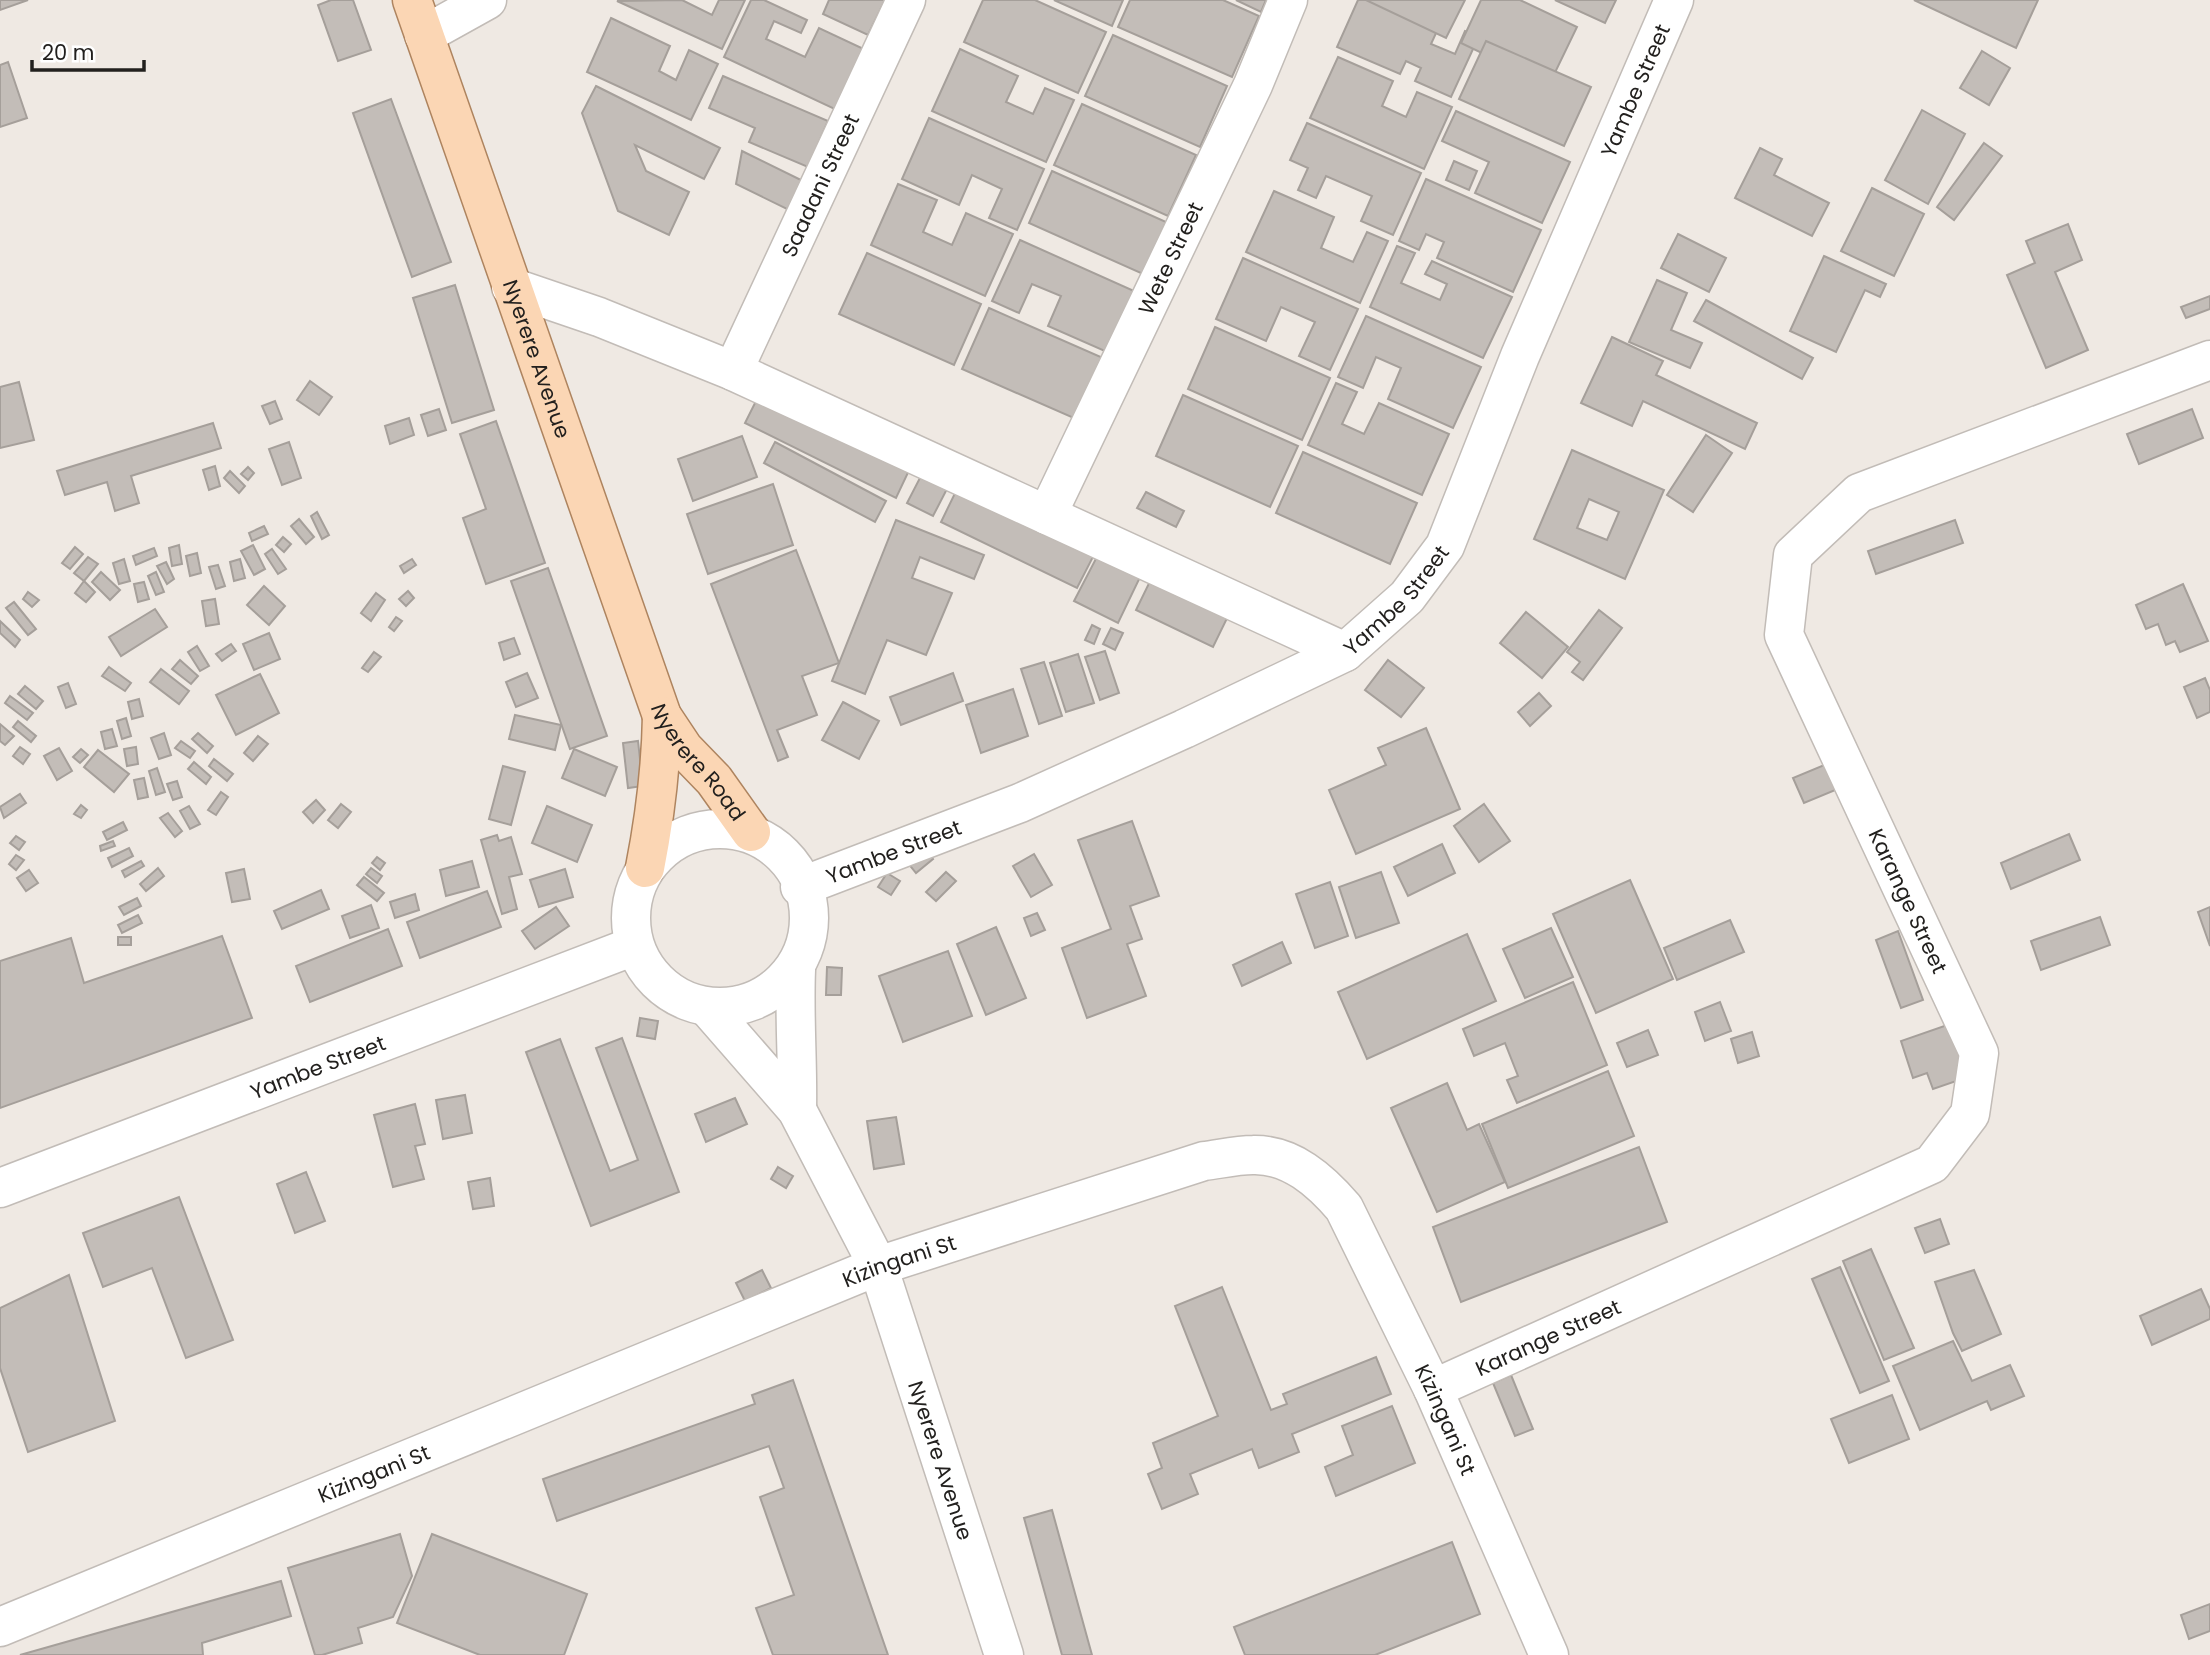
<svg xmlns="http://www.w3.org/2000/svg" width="2210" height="1655" viewBox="0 0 2210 1655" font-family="Poppins,sans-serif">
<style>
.building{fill:#c3bdb8;stroke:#a59f9a;stroke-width:2;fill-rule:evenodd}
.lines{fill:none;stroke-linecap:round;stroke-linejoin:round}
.minor-casing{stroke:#c2bcb7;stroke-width:41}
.major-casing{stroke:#ae845f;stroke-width:41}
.minor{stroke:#fff;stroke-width:38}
.major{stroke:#fbd6b4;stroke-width:38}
.labels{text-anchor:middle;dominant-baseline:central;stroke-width:7;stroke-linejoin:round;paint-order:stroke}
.street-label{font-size:21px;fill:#22201e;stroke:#fff}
</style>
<rect width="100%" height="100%" fill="#efe9e3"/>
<g class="building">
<path d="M0,0H28L0,10Z"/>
<path d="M331,0H353L371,50L338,61L318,5Z"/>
<path d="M682,0L712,15L719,0H745L722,49L617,1Z"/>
<path d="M751,0H764L807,20L801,33L774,21L766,39L805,57L819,28L870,52L841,112L724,57Z"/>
<path d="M829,0H885L868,35L823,14Z"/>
<path d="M983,0H1035L1106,32L1078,93L964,42Z"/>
<path d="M1054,0H1123L1112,26Z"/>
<path d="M1130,0H1223L1259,16L1232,77L1118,27Z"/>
<path d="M1236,0H1266L1261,12Z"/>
<path d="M1358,0H1398L1442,20L1431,44L1455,54L1465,31L1479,36L1451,97L1415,81L1421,68L1406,61L1400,74L1337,47Z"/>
<path d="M1366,0H1465L1446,38Z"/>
<path d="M1481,0H1520L1577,27L1549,85L1461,43Z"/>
<path d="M1555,0H1616L1605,23Z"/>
<path d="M1914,0H2038L2016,48Z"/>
<path d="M611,18L670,46L659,71L676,80L689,50L718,64L691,120L587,72Z"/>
<path d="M1113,35L1227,86L1200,147L1085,96Z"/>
<path d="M1486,41L1591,87L1564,146L1459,99Z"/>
<path d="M960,49L1018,76L1006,102L1033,114L1045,88L1074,100L1046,162L932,111Z"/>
<path d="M1982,51L2010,68L1989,105L1960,88Z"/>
<path d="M1338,57L1393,81L1382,106L1406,117L1417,92L1452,107L1424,169L1310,118Z"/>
<path d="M8,62L27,118L0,127V65Z"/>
<path d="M723,76L828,121L808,167L749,142L755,128L709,108Z"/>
<path d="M596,86L720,148L704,179L635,145L646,171L689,192L669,235L618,211L582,113Z"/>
<path d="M391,99L451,262L412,277L353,113Z"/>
<path d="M1082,104L1196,155L1168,216L1054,165Z"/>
<path d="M1922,110L1965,134L1928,204L1885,180Z"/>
<path d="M1456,111L1570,162L1542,223L1475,193L1489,162L1442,141Z"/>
<path d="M929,118L1044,169L1017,230L989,218L1002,189L972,175L959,205L902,179Z"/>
<path d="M1307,123L1421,173L1393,235L1361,221L1372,196L1326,176L1316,198L1298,190L1308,168L1290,160Z"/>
<path d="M1984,143L2002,156L1954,220L1937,207Z"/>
<path d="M1760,148L1782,159L1774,175L1829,203L1812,236L1735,198Z"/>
<path d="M742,151L803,181L789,210L736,184Z"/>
<path d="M1454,161L1477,171L1469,190L1446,180Z"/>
<path d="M1052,171L1166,222L1143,274L1029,223Z"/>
<path d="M1426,179L1541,230L1513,292L1437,258L1444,242L1426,234L1419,250L1399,241Z"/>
<path d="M898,184L937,200L923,232L952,245L966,213L1013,234L985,296L871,245Z"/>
<path d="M1872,188L1924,214L1894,276L1841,251Z"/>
<path d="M1274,191L1334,217L1321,248L1353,262L1367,232L1388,241L1360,303L1246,252Z"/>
<path d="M2068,224L2082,260L2055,272L2088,350L2046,368L2007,275L2035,263L2026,241Z"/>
<path d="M1678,234L1726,258L1709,292L1661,268Z"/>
<path d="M1020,240L1134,291L1107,352L1048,326L1061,296L1032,284L1019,313L992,301Z"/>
<path d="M1397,246L1415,253L1401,283L1440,300L1447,284L1425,274L1432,261L1512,297L1483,358L1370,307Z"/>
<path d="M867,253L981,304L954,365L839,314Z"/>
<path d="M1824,256L1886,284L1880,297L1865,290L1836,352L1790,331Z"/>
<path d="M1243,258L1358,309L1330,370L1299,356L1315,322L1281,307L1266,341L1216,319Z"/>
<path d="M1657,280L1687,293L1671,330L1702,343L1690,368L1629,342Z"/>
<path d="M455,285L494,410L452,423L413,298Z"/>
<path d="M2210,296V309L2186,318L2181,307Z"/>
<path d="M1706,300L1813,358L1802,379L1694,321Z"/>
<path d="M989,308L1103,358L1076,419L962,369Z"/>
<path d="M1366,316L1481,367L1453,428L1388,399L1401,368L1376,357L1363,388L1338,377Z"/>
<path d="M1215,327L1330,378L1302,440L1188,389Z"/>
<path d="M1612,337L1663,361L1656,375L1757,423L1745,449L1643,401L1632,426L1581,403Z"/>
<path d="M310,381L332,397L319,415L297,400Z"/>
<path d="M19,382L34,440L0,448V387Z"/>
<path d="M1336,383L1357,392L1342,424L1364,434L1379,403L1449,434L1422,495L1308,445Z"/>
<path d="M763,387L913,462L896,498L745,423Z"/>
<path d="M1183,395L1298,446L1270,507L1156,456Z"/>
<path d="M275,401L282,419L270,424L262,406Z"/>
<path d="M439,409L446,430L428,436L421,415Z"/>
<path d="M2192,409L2203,438L2139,464L2127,434Z"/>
<path d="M409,418L414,435L390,444L385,426Z"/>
<path d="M496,421L545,563L486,584L463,518L486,509L460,434Z"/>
<path d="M213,423L221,448L131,476L139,503L115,511L107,482L65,495L57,471Z"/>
<path d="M1706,435L1732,453L1693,512L1667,495Z"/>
<path d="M742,436L757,477L693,501L678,459Z"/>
<path d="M289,442L301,478L282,485L269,449Z"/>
<path d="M775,442L886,501L875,522L764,463Z"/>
<path d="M1572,450L1664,490L1625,579L1534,539ZM1589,499L1619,512L1607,540L1577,528Z"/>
<path d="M1303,452L1417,503L1390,564L1276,513Z"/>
<path d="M215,466L220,486L209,490L203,470Z"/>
<path d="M248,467L254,473L248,480L241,474Z"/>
<path d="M230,471L245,486L239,493L224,478Z"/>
<path d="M922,474L948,487L933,516L907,503Z"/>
<path d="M960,483L1097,549L1077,588L941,522Z"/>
<path d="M773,484L793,545L708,574L687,514Z"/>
<path d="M1146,492L1184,511L1176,527L1137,508Z"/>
<path d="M317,512L329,535L322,539L311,516Z"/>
<path d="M299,519L314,537L306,544L291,526Z"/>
<path d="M896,520L984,555L974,579L920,557L912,578L952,593L926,655L887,640L865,694L832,681Z"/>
<path d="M1955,520L1963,543L1876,574L1868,551Z"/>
<path d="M264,526L268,534L252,541L249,533Z"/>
<path d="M283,537L291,544L284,552L276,545Z"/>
<path d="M179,545L182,564L172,566L169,548Z"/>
<path d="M253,545L265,569L254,575L241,551Z"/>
<path d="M75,547L83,554L70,569L62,563Z"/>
<path d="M154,548L157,556L136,565L133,556Z"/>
<path d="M272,549L286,569L278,574L265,554Z"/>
<path d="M1101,549L1143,571L1118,623L1074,601Z"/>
<path d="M796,550L839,663L802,676L817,715L777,730L788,757L778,761L711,584Z"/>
<path d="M197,553L201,573L190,576L186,556Z"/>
<path d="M88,557L98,564L84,581L74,573Z"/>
<path d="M124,559L130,581L119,584L113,563Z"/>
<path d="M240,559L245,578L234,581L230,562Z"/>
<path d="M412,559L416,565L404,573L400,566Z"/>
<path d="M166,562L174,579L167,584L157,566Z"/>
<path d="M218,565L225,586L216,589L209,567Z"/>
<path d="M548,568L607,736L570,749L511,581Z"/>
<path d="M1155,571L1232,608L1213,647L1136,610Z"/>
<path d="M101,572L120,590L110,600L92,582Z"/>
<path d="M156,572L164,592L156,595L148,576Z"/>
<path d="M84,581L95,592L86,602L75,593Z"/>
<path d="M144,582L149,599L138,602L134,584Z"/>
<path d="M2183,584L2208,641L2180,652L2175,641L2166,645L2158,624L2146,629L2136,605Z"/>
<path d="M264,586L285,606L269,625L247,605Z"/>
<path d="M408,591L414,598L406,606L399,599Z"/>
<path d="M28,592L39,600L32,607L23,599Z"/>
<path d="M376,593L385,600L371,621L361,613Z"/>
<path d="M215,599L219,624L206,626L202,601Z"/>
<path d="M14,602L36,629L28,635L6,608Z"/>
<path d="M155,609L167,627L121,656L109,637Z"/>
<path d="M1599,610L1622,628L1583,680L1572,672L1580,662L1567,652Z"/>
<path d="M1526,612L1568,647L1542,678L1500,643Z"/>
<path d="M396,617L402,621L394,631L389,627Z"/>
<path d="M0,621L20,640L15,647L0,633Z"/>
<path d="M1092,625L1100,629L1094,644L1085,640Z"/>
<path d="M1111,628L1123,633L1115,650L1103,644Z"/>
<path d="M269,633L280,659L254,670L243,644Z"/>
<path d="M514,638L520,654L504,660L499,643Z"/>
<path d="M231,644L236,651L222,661L216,654Z"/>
<path d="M197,646L209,666L200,671L188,652Z"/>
<path d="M1105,651L1119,693L1100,700L1085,657Z"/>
<path d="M374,652L381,657L368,672L362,668Z"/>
<path d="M1078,654L1094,703L1066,712L1050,663Z"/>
<path d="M180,660L198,676L191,684L172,669Z"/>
<path d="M1388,660L1424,688L1401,717L1365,690Z"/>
<path d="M1044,662L1062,716L1039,724L1021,669Z"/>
<path d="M109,667L131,683L125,691L102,676Z"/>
<path d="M161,669L189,691L179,704L150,682Z"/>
<path d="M527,673L538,698L516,707L506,682Z"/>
<path d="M953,673L963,701L901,725L890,697Z"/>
<path d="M260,674L279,713L236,735L216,695Z"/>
<path d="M2205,678L2210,690V712L2197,718L2184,687Z"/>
<path d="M68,683L76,704L66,708L58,687Z"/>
<path d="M25,686L43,701L36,709L18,694Z"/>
<path d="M1013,689L1028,736L981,753L966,705Z"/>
<path d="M1539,693L1551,706L1530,726L1518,712Z"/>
<path d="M10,696L33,713L27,720L5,703Z"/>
<path d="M139,699L143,716L132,719L128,702Z"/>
<path d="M843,702L879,721L859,759L822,740Z"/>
<path d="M515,715L561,725L555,750L509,739Z"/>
<path d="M126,718L131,736L122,739L117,721Z"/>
<path d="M18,721L36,736L31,742L13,727Z"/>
<path d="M0,724L14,736L5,745L0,741Z"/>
<path d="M1426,728L1460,809L1356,854L1329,790L1386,765L1378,748Z"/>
<path d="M112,729L117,746L105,749L101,732Z"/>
<path d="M164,733L171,755L159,759L151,738Z"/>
<path d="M198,733L213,746L207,753L192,739Z"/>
<path d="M258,736L268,744L253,761L244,753Z"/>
<path d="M181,741L195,751L190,758L175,748Z"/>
<path d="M638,741L643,786L628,788L623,743Z"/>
<path d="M20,747L30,754L23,764L13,756Z"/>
<path d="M136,747L138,764L127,766L124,749Z"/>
<path d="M59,748L72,771L57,780L44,756Z"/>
<path d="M81,749L88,755L80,763L73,757Z"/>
<path d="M574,749L617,767L605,796L562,778Z"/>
<path d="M98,750L129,774L114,792L84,767Z"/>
<path d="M214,759L233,774L227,781L209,766Z"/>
<path d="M1834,761L1845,786L1804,803L1793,778Z"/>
<path d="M194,762L211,777L206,784L188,769Z"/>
<path d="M503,766L525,772L511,825L489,819Z"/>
<path d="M157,768L165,792L156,795L149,771Z"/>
<path d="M144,778L148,797L138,799L134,780Z"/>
<path d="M177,781L182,797L173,800L167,784Z"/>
<path d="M221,792L228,797L216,815L208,810Z"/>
<path d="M20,794L26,803L4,818L0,807Z"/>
<path d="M316,800L325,810L313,823L303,812Z"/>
<path d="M341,804L351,812L338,828L328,820Z"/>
<path d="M1484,804L1510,841L1479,862L1454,826Z"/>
<path d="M81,805L87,810L81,818L74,814Z"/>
<path d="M189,806L200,824L190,829L180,811Z"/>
<path d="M547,806L592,825L577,862L532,843Z"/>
<path d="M168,813L182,831L175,837L160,818Z"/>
<path d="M1132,821L1159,896L1130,906L1142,939L1127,944L1146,996L1087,1018L1062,948L1111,929L1078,840Z"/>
<path d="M123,822L127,830L107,840L103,832Z"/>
<path d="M2069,834L2080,860L2011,889L2001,863Z"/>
<path d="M497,835L499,841L511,837L522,874L509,877L517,909L502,914L481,840Z"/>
<path d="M16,836L25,842L19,850L10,843Z"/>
<path d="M113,841L115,846L101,851L100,846Z"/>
<path d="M1442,844L1455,873L1408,896L1394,867Z"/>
<path d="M129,848L133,856L112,867L108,858Z"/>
<path d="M925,848L933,859L916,873L908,863Z"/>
<path d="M1034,854L1052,885L1031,897L1013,866Z"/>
<path d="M16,855L24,860L16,870L9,864Z"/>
<path d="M377,857L385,863L380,870L372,863Z"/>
<path d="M141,861L144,866L125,877L122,871Z"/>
<path d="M472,861L479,887L446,896L440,870Z"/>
<path d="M158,868L164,876L146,891L140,884Z"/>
<path d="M371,868L382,876L377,883L366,874Z"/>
<path d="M244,869L250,899L232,902L226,873Z"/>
<path d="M565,869L573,897L539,907L530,880Z"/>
<path d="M29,870L38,883L26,891L17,878Z"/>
<path d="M946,872L956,881L936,901L926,892Z"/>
<path d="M1381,872L1399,923L1356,938L1339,887Z"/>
<path d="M887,873L900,881L891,895L878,887Z"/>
<path d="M364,877L384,893L377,901L357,885Z"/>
<path d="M1630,880L1673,979L1596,1013L1553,914Z"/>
<path d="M1330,882L1348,936L1315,948L1296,894Z"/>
<path d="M321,890L329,909L282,929L274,911Z"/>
<path d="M487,891L501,927L420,958L407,922Z"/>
<path d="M415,894L419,910L395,918L390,902Z"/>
<path d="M137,898L141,906L124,915L119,907Z"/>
<path d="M371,905L379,928L350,938L342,916Z"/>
<path d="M556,907L569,926L535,949L522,931Z"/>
<path d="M2210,907V946L2198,912Z"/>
<path d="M1037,913L1045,930L1031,936L1024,918Z"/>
<path d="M138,915L142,923L122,933L118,925Z"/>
<path d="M2100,917L2110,945L2041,970L2031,941Z"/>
<path d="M1730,920L1744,952L1677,980L1664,948Z"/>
<path d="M996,927L1026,998L986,1015L957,944Z"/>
<path d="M1551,928L1573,977L1525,998L1503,949Z"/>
<path d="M388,929L402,966L310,1002L296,966Z"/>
<path d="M1898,931L1923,1000L1901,1008L1876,940Z"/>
<path d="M1467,934L1496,1001L1367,1059L1338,992Z"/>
<path d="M222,936L252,1018L0,1108V961L71,938L84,983Z"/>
<rect x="118" y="937" width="13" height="8"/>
<path d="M1282,942L1291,963L1242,986L1233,965Z"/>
<path d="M948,951L972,1016L903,1042L879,976Z"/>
<path d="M827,967L842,968L841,995H826Z"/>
<path d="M1573,982L1607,1065L1517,1103L1507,1080L1518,1076L1505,1043L1474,1056L1463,1029Z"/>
<path d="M1720,1002L1731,1031L1705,1041L1695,1012Z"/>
<path d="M640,1018L658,1021L655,1039L637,1036Z"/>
<path d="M1953,1023L1971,1076L1933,1089L1927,1073L1913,1078L1901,1041Z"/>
<path d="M1648,1030L1658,1055L1627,1067L1617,1043Z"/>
<path d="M1752,1032L1759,1056L1738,1063L1731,1039Z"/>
<path d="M622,1038L679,1192L591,1226L526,1052L560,1039L610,1171L638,1160L596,1048Z"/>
<path d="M1608,1071L1634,1136L1508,1188L1482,1124Z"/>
<path d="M1447,1083L1467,1130L1479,1124L1505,1182L1437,1212L1391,1108Z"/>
<path d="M465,1095L472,1133L443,1139L436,1100Z"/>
<path d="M735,1098L747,1124L706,1142L695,1114Z"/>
<path d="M415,1104L425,1144L415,1146L424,1179L393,1187L374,1115Z"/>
<path d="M896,1117L904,1164L874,1169L867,1121Z"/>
<path d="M1639,1147L1667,1222L1461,1302L1433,1227Z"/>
<path d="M778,1167L793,1176L786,1188L771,1179Z"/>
<path d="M306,1172L325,1221L295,1233L277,1184Z"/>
<path d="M490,1178L494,1206L473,1209L468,1182Z"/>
<path d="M179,1197L233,1340L186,1358L152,1268L103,1287L83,1233Z"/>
<path d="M1940,1219L1949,1244L1925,1253L1915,1228Z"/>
<path d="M1871,1249L1914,1348L1884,1360L1843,1261Z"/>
<path d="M1840,1267L1889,1381L1860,1393L1812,1279Z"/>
<path d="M762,1270L771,1288L745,1301L736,1283Z"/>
<path d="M1974,1270L2001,1334L1962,1351L1953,1333L1935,1282Z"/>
<path d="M69,1275L115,1421L28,1452L0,1368V1308Z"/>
<path d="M1222,1287L1271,1410L1287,1404L1283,1394L1376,1357L1391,1394L1292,1434L1299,1452L1259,1468L1252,1449L1190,1474L1198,1494L1162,1509L1148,1474L1162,1468L1153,1443L1218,1416L1175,1306Z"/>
<path d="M2201,1289L2210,1309V1319L2152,1345L2140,1316Z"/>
<path d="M1953,1341L1972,1381L2010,1365L2024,1396L1991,1410L1987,1401L1920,1430L1893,1366Z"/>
<path d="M1511,1375L1533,1429L1515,1436L1493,1383Z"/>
<path d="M793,1380L888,1655H773L756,1608L794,1595L760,1497L784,1488L769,1446L557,1521L543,1479L755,1404L752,1395Z"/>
<path d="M1892,1395L1909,1439L1849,1463L1831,1419Z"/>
<path d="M1392,1406L1415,1463L1336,1496L1325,1467L1353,1455L1342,1426Z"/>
<path d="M1052,1510L1092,1655H1062L1024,1518Z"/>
<path d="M400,1534L412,1576L393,1617L358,1628L362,1643L322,1655H315L288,1568Z"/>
<path d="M432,1534L587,1594L564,1655H480L397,1623Z"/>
<path d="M1452,1542L1480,1614L1375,1655H1245L1234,1627Z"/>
<path d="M281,1581L291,1616L202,1643L203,1655H20Z"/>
<path d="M2210,1604V1631L2189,1639L2181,1615Z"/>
</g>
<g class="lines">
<g class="minor-casing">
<g id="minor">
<path d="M424,35L487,0"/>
<path d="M511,287L599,317L733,371L1345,652"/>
<path id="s1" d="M733,371L906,0"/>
<path id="s2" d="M1047,515L1253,85L1288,0"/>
<circle cx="720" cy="918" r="89"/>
<path id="s3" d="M800,887L1020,803L1184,729L1345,652L1407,597L1445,546L1520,356L1674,0"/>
<path d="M796,970C794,1017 798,1063 797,1110"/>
<path id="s4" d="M709,1009L797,1110L878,1266L1004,1655"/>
<path id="s5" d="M0,1188L634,946"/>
<path id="s6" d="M1433,1389L1932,1164L1970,1114L1979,1053L1784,635L1793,555L1859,493L2210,360"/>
<path id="s7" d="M0,1627L878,1266L1204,1161C1220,1159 1237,1155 1253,1155C1291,1154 1321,1181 1344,1208L1433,1389L1549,1655"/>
</g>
</g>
<g class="major-casing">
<g id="major">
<path id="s8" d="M412,0L662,716L684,749L714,780L751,832"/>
<path d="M645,868C655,817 661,768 662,716"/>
</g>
</g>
<use href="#minor" class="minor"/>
<use href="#major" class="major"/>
</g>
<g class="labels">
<g class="street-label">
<text stroke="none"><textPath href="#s3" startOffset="1234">Yambe Street</textPath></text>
<text stroke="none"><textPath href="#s1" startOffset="205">Saadani Street</textPath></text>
<text stroke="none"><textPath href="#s2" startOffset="285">Wete Street</textPath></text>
<text stroke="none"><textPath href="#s8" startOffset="380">Nyerere Avenue</textPath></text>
<text stroke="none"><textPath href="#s3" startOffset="667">Yambe Street</textPath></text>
<text stroke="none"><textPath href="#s8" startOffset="817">Nyerere Road</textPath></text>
<text stroke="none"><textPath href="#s3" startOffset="100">Yambe Street</textPath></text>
<text transform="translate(1908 901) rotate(65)">Karange Street</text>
<text stroke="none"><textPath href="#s5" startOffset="340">Yambe Street</textPath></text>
<text stroke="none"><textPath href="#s7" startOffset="971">Kizingani St</textPath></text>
<text stroke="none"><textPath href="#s6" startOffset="126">Karange Street</textPath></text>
<text stroke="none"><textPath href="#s7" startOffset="1685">Kizingani St</textPath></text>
<text stroke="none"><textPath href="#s4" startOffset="514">Nyerere Avenue</textPath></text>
<text stroke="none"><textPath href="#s7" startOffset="404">Kizingani St</textPath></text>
</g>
</g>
<path d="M32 60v10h112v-10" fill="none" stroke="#22201e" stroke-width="3.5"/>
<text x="42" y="60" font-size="21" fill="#22201e" stroke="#ffffff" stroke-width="5" paint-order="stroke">20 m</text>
</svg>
